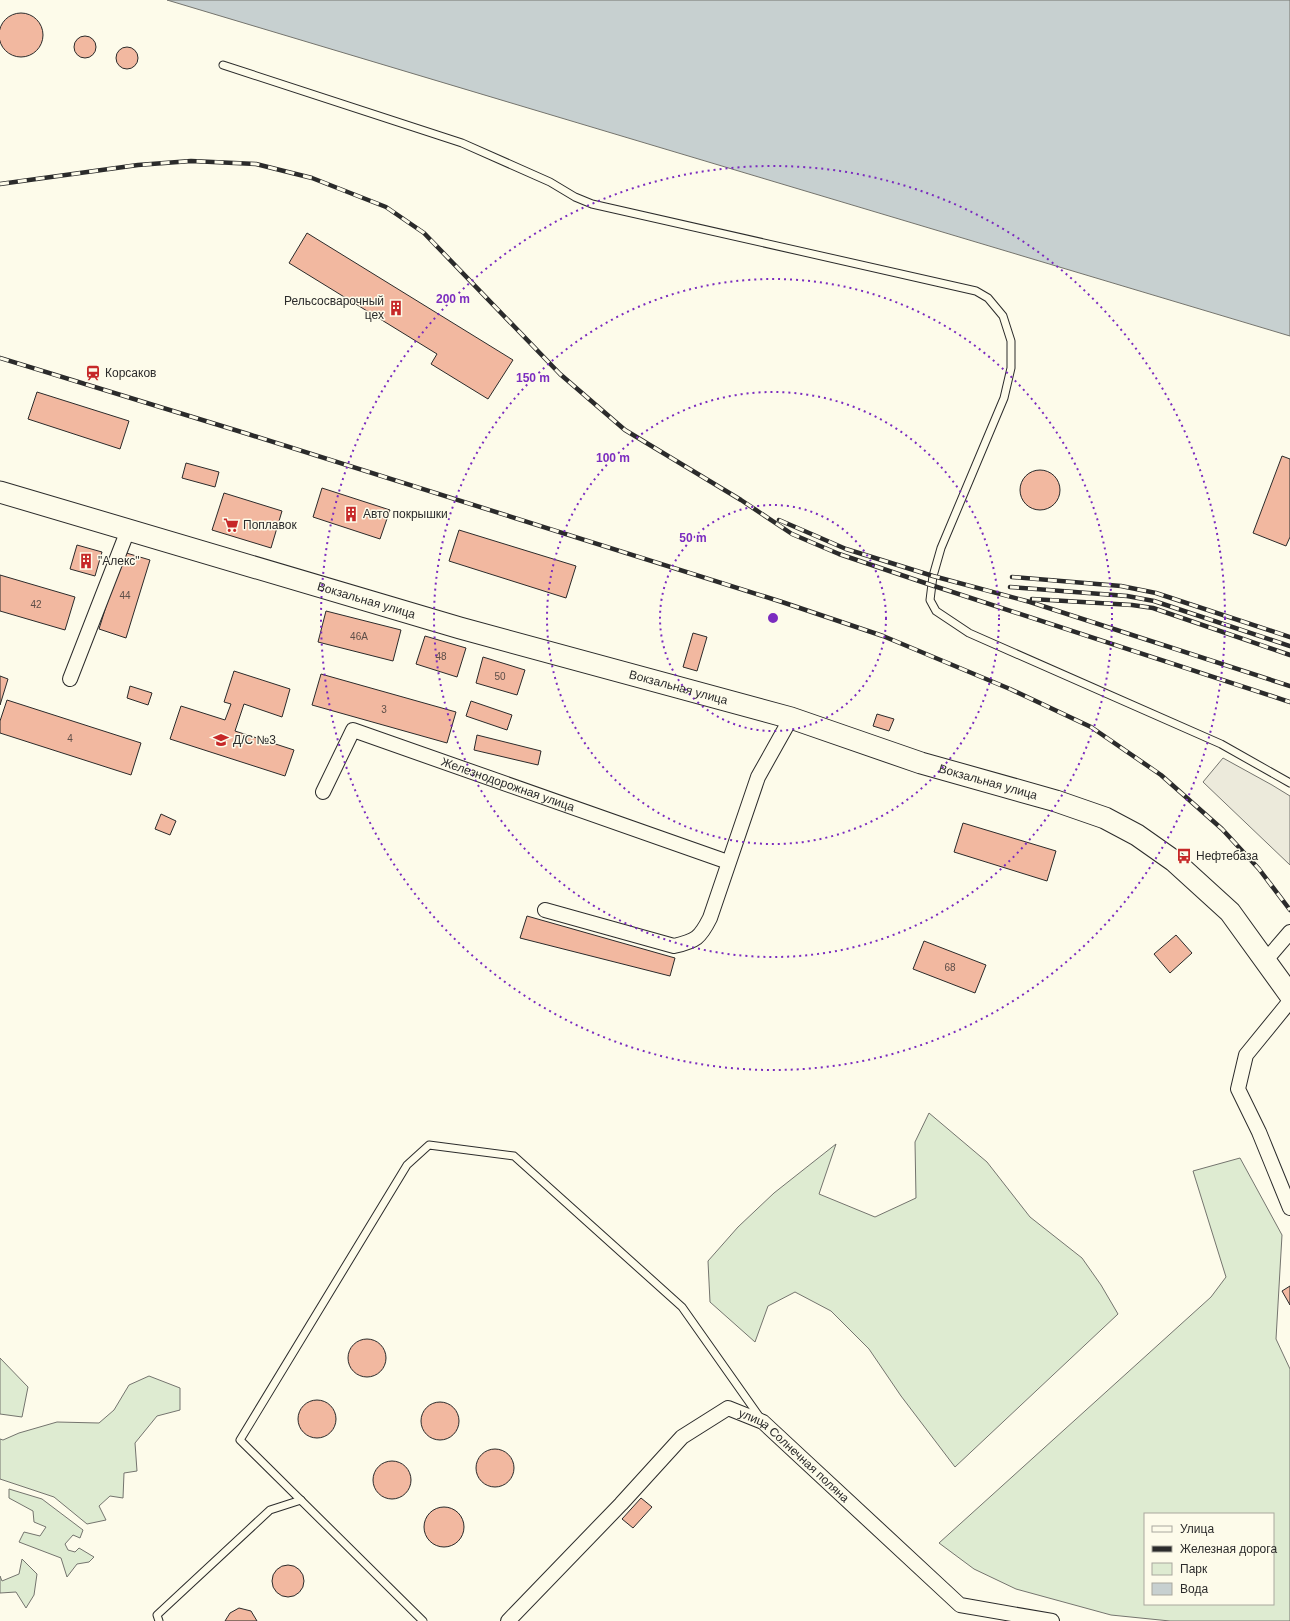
<svg xmlns="http://www.w3.org/2000/svg" width="1290" height="1621" viewBox="0 0 1290 1621" font-family="Helvetica,sans-serif">
<style>
.green{fill:#deebd1;stroke:#74746e;fill-rule:evenodd}
.parking{fill:#eceadb;stroke:#74746e}
.water{fill:#c7d0d0;stroke:#74746e}
.building{fill:#f2b8a0;stroke:#2b2b2b}
.lines{fill:none;stroke-linecap:round;stroke-linejoin:round}
.service-casing{stroke:#2b2b2b;stroke-width:9}
.minor-casing{stroke:#2b2b2b;stroke-width:16}
.primary-casing{stroke:#2b2b2b;stroke-width:23}
.service{stroke:#fdfbea;stroke-width:7}
.minor{stroke:#fdfbea;stroke-width:14}
.primary{stroke:#fdfbea;stroke-width:21}
.rail-casing{stroke:#2b2b2b;stroke-width:4.5}
.rail{stroke:#fdfbea;stroke-width:3;stroke-dasharray:9;stroke-linecap:butt}
.ring{fill:none;stroke:#7b2cbf;stroke-width:2;stroke-dasharray:2 4}
.labels{text-anchor:middle;dominant-baseline:central;stroke-width:3;stroke-linejoin:round;paint-order:stroke}
.number-label{font-size:10px;fill:#5d4e48}
.poi-label{font-size:12px;fill:#2b2b2b;stroke:#fdfbea;text-anchor:start}
.street-label{font-size:12px;fill:#2b2b2b;stroke:#fdfbea}
.centre{fill:#7b2cbf;stroke:#fdfbea;stroke-width:2}
.ring-label{font-size:12px;text-anchor:middle;font-weight:bold;fill:#7b2cbf;stroke:#fdfbea;stroke-width:3;stroke-linejoin:round;paint-order:stroke}
</style>
<rect width="100%" height="100%" fill="#fdfbea"/>
<g class="green">
<path d="M929,1113L987,1162L1030,1217L1082,1258L1101,1285L1118,1314L955,1467L901,1396L869,1349L831,1311L795,1292L768,1306L755,1342L710,1302L708,1261L738,1227L774,1193L836,1144L819,1194L875,1217L916,1198L915,1142Z"/>
<path d="M1240,1158L1282,1235L1276,1339L1290,1369V1621H1170L1111,1615L1016,1589L974,1569L939,1543L1211,1297L1226,1277L1193,1171ZM1145,1514H1273V1604H1145Z"/>
<path d="M0,1358L28,1387L22,1417L0,1414Z"/>
<path d="M149,1376L180,1388V1410L157,1416L135,1443L137,1471L124,1473L123,1498L110,1496L99,1506L106,1520L87,1524L54,1497L0,1479V1439L3,1440L19,1433L57,1422L99,1423L114,1410L129,1385Z"/>
<path d="M9,1489L42,1499L83,1530L80,1538L73,1535L65,1544L68,1550L75,1552L79,1548L94,1557L89,1562L77,1564L67,1577L61,1558L19,1542L24,1532L40,1536L46,1527L34,1522L33,1511L9,1498Z"/>
<path d="M22,1559L37,1574L34,1595L26,1608L16,1592L0,1593V1576L2,1581L19,1574Z"/>
</g>
<path class="parking" d="M1223,758L1272,785L1290,796V865L1203,782Z"/>
<path class="water" d="M167,0H1290V336Z"/>
<g class="building">
<circle cx="21" cy="35" r="22"/>
<circle cx="85" cy="47" r="11"/>
<circle cx="127" cy="58" r="11"/>
<path d="M307,233L513,360L488,399L431,364L437,354L289,263Z"/>
<path d="M37,392L129,421L120,449L28,419Z"/>
<path d="M1282,456L1290,459V537L1286,546L1253,533Z"/>
<path d="M186,463L219,472L215,487L182,478Z"/>
<circle cx="1040" cy="490" r="20"/>
<path d="M322,488L390,510L380,539L313,517Z"/>
<path d="M224,493L282,511L271,548L212,530Z"/>
<path d="M459,530L576,566L566,598L449,561Z"/>
<path d="M77,545L102,552L95,576L70,569Z"/>
<path d="M123,552L150,560L126,638L99,629Z"/>
<path d="M0,575L75,597L65,630L0,611Z"/>
<path d="M326,611L401,630L393,661L318,642Z"/>
<path d="M693,633L707,637L697,671L683,667Z"/>
<path d="M425,636L466,648L457,677L416,664Z"/>
<path d="M483,657L525,670L517,695L476,683Z"/>
<path d="M234,671L290,689L282,717L244,704L235,731L294,750L285,776L170,739L181,706L225,720L231,704L224,702Z"/>
<path d="M321,674L456,712L447,743L312,705Z"/>
<path d="M0,676L8,679L0,705Z"/>
<path d="M130,686L152,693L148,705L127,698Z"/>
<path d="M7,700L141,743L131,775L0,733V721Z"/>
<path d="M471,701L512,715L507,730L466,716Z"/>
<path d="M877,714L894,719L889,731L873,726Z"/>
<path d="M477,735L541,751L538,765L474,750Z"/>
<path d="M161,814L176,821L170,835L155,829Z"/>
<path d="M963,823L1056,851L1047,881L954,852Z"/>
<path d="M527,916L675,958L670,976L520,938Z"/>
<path d="M1176,935L1192,953L1170,973L1154,954Z"/>
<path d="M924,941L986,965L975,993L913,969Z"/>
<path d="M1290,1286V1305L1282,1291Z"/>
<circle cx="367" cy="1358" r="19"/>
<circle cx="317" cy="1419" r="19"/>
<circle cx="440" cy="1421" r="19"/>
<circle cx="495" cy="1468" r="19"/>
<circle cx="392" cy="1480" r="19"/>
<path d="M641,1498L652,1507L633,1528L622,1519Z"/>
<circle cx="444" cy="1527" r="20"/>
<circle cx="288" cy="1581" r="16"/>
<path d="M239,1608L251,1611L257,1621H225L230,1613Z"/>
</g>
<g class="lines">
<g class="service-casing">
<g id="service">
<path d="M223,65L462,143L550,182L575,197L592,204L976,291L988,298L1003,316L1011,341V368L1004,398L941,548L933,576L930,600L936,611L969,633L1221,744L1290,783"/>
<path d="M159,1621L157,1615L270,1510L301,1500"/>
<path d="M423,1621L240,1440L407,1165L429,1145L514,1156L682,1307L761,1419"/>
</g>
</g>
<g class="minor-casing">
<g id="minor">
<path d="M70,679L128,530"/>
<path id="s1" d="M323,792L353,730L728,862"/>
<path d="M545,910L674,946C696,941 700,938 710,918L758,777L791,718"/>
<path d="M1266,960L1290,932"/>
<path d="M1290,1001L1246,1055L1238,1089L1259,1132L1290,1208"/>
<path id="s2" d="M508,1621L621,1504L682,1437L728,1408L763,1422L960,1605L1052,1621"/>
</g>
</g>
<g class="primary-casing">
<g id="primary">
<path id="s3" d="M0,492L460,628L791,718L921,763L1056,801L1105,818L1137,835L1174,861L1230,912L1290,995"/>
</g>
</g>
<use href="#service" class="service"/>
<use href="#minor" class="minor"/>
<use href="#primary" class="primary"/>
<g class="rail-casing">
<g id="rail">
<path d="M0,184L138,165L191,161L256,164L312,178L386,207L424,233L560,374L625,430L741,500L792,534L839,554L931,585L1290,702"/>
<path d="M0,358L248,434L782,602L883,636L1010,689L1091,727L1161,775L1222,829L1259,869L1290,910"/>
<path d="M779,520L846,549L933,576L1030,602L1290,686"/>
<path d="M1012,577L1121,586L1156,593L1290,637"/>
<path d="M1010,587L1127,596L1154,601L1290,646"/>
<path d="M1032,599L1132,605L1153,608L1290,655"/>
</g>
</g>
<use href="#rail" class="rail"/>
</g>
<g class="ring">
<circle cx="773" cy="618" r="113"/>
<circle cx="773" cy="618" r="226"/>
<circle cx="773" cy="618" r="339"/>
<circle cx="773" cy="618" r="452"/>
</g>
<defs>
<g id="building-bare" transform="scale(1.2)"><path d="M-4-6H4V6H1V3H-1V6H-4ZM-2.5-4.3h1.7v1.8h-1.7ZM.8-4.3h1.7v1.8H.8ZM-2.5-1h1.7V.8h-1.7ZM.8-1h1.7V.8H.8Z" fill="#c62828" stroke="#fdfbea" stroke-width="2.5" paint-order="stroke"/></g>
<g id="station-bare" transform="scale(1.2)"><path d="M-3-6H3Q5-6 5-4V2Q5 4 3 4L4.5 6H3L1.5 4h-3L-3 6H-4.5L-3 4Q-5 4-5 2V-4Q-5-6-3-6ZM-3.5-4v3h7v-3ZM-3.5 1v1.5H-2V1ZM2 1v1.5H3.5V1Z" fill="#c62828" stroke="#fdfbea" stroke-width="2.5" paint-order="stroke"/></g>
<g id="supermarket-bare" transform="scale(1.2)"><path d="M-6-5.5h2.5l.6 2H6L4.5 2H-2.5L-4.4-4H-6ZM-1.5 3.2a1.3 1.3 0 1 0 .1 0ZM3 3.2a1.3 1.3 0 1 0 .1 0Z" fill="#c62828" stroke="#fdfbea" stroke-width="2.5" paint-order="stroke"/></g>
<g id="school-bare" transform="scale(1.2)"><path d="M0-5L7-2L0 1L-7-2ZM-4 1L0 2.5L4 1V4Q0 6-4 4Z" fill="#c62828" stroke="#fdfbea" stroke-width="2.5" paint-order="stroke"/></g>
<g id="bus-bare" transform="scale(1.2)"><path d="M-5-6H5V4H4V6H2V4H-2V6H-4V4H-5ZM-3.5-4V0h7V-4ZM-3.5 1.2v1.5H-2V1.2ZM2 1.2v1.5H3.5V1.2Z" fill="#c62828" stroke="#fdfbea" stroke-width="2.5" paint-order="stroke"/></g>
</defs>
<g fill-rule="evenodd">
<use href="#building-bare" x="396" y="308"/>
<use href="#station-bare" x="93" y="373"/>
<use href="#building-bare" x="351" y="514"/>
<use href="#supermarket-bare" x="231" y="525"/>
<use href="#building-bare" x="86" y="561"/>
<use href="#school-bare" x="221" y="740"/>
<use href="#bus-bare" x="1184" y="856"/>
</g>
<g class="labels">
<g class="number-label">
<text x="125" y="595">44</text>
<text x="36" y="604">42</text>
<text x="359" y="636">46А</text>
<text x="441" y="656">48</text>
<text x="500" y="676">50</text>
<text x="384" y="709">3</text>
<text x="70" y="738">4</text>
<text x="950" y="967">68</text>
</g>
<g class="poi-label">
<text x="384" y="301" text-anchor="end">Рельсосварочный<tspan x="384" dy="14">цех</tspan></text>
<text x="105" y="373">Корсаков</text>
<text x="363" y="514">Авто покрышки</text>
<text x="243" y="525">Поплавок</text>
<text x="98" y="561">"Алекс"</text>
<text x="233" y="740">Д/С №3</text>
<text x="1196" y="856">Нефтебаза</text>
</g>
<g class="street-label">
<text stroke="none"><textPath href="#s3" startOffset="382">Вокзальная улица</textPath></text>
<text stroke="none"><textPath href="#s3" startOffset="706">Вокзальная улица</textPath></text>
<text stroke="none"><textPath href="#s3" startOffset="1030">Вокзальная улица</textPath></text>
<text stroke="none"><textPath href="#s1" startOffset="233">Железнодорожная улица</textPath></text>
<text stroke="none"><textPath href="#s2" startOffset="390">улица Солнечная поляна</textPath></text>
</g>
</g>
<circle cx="773" cy="618" r="6" class="centre"/>
<g class="ring-label">
<text x="453" y="303">200 m</text>
<text x="533" y="382">150 m</text>
<text x="613" y="462">100 m</text>
<text x="693" y="542">50 m</text>
</g>
<rect x="1144" y="1513" width="130" height="92" fill="#fdfbea" stroke="#a9a89e"/>
<rect x="1152" y="1526" width="20" height="6" fill="#fdfbea" stroke="#a9a89e"/>
<text x="1180" y="1533" font-size="12" fill="#2b2b2b">Улица</text>
<rect x="1152" y="1546" width="20" height="6" fill="#2b2b2b" stroke="#a9a89e"/>
<text x="1180" y="1553" font-size="12" fill="#2b2b2b">Железная дорога</text>
<rect x="1152" y="1563" width="20" height="12" fill="#deebd1" stroke="#a9a89e"/>
<text x="1180" y="1573" font-size="12" fill="#2b2b2b">Парк</text>
<rect x="1152" y="1583" width="20" height="12" fill="#c7d0d0" stroke="#a9a89e"/>
<text x="1180" y="1593" font-size="12" fill="#2b2b2b">Вода</text>
</svg>
